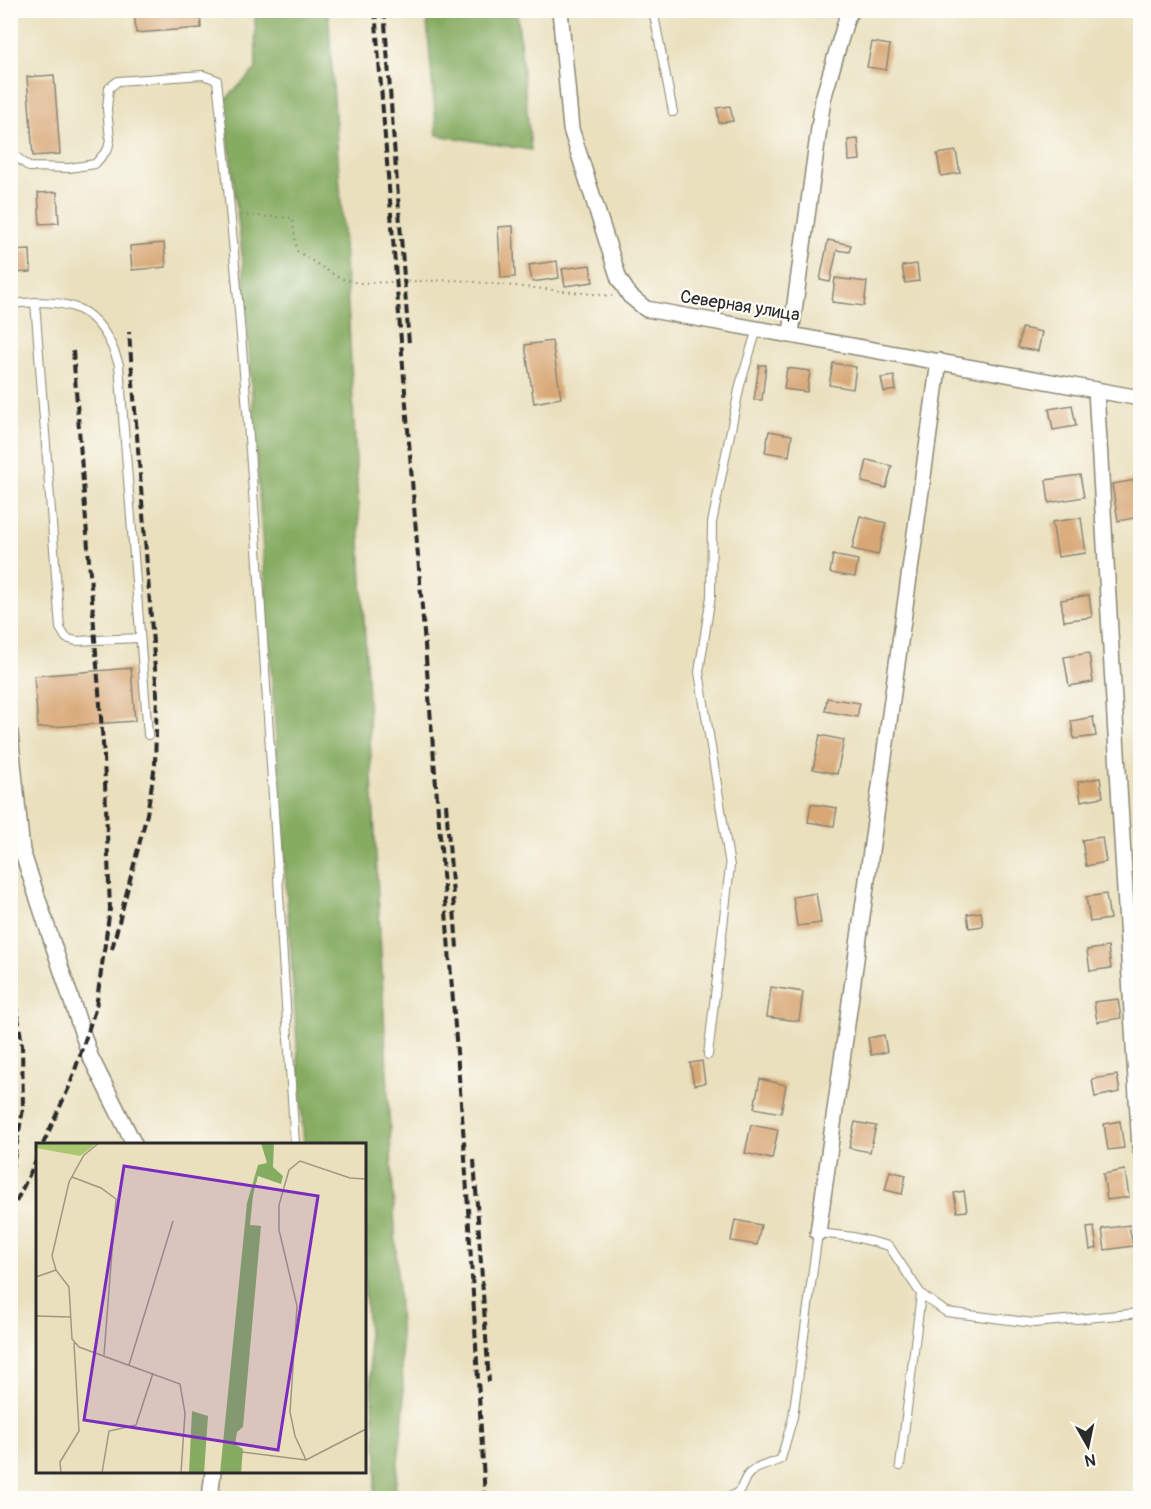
<svg xmlns="http://www.w3.org/2000/svg" width="1151" height="1509" viewBox="0 0 1151 1509" font-family="Pangolin,sans-serif">
<style>
.forest{fill:#86ac62;stroke:#586c46;stroke-width:1.5}
.building{fill:#d8a776}
.lines{fill:none;stroke-linecap:round;stroke-linejoin:round}
.lane-casing{stroke:#8a8674;stroke-width:10}
.street-casing{stroke:#8a8674;stroke-width:18}
.path{stroke:#8a8674;stroke-width:2;stroke-dasharray:1.5 4.5;stroke-linecap:butt}
.lane{stroke:#fff;stroke-width:8}
.street{stroke:#fff;stroke-width:15}
.rail{stroke:#2b2b2b;stroke-width:4;stroke-dasharray:9 4.5;stroke-linecap:butt}
.labels{text-anchor:middle;dominant-baseline:central;stroke-width:4.5;stroke-linejoin:round;paint-order:stroke}
.street-label{font-size:18px;fill:#2b2b2b;stroke:#fdfcf7}
.inset-road{fill:none;stroke:#9e9883;stroke-width:1.5}
.view{fill:#7b2cbf;fill-opacity:0.15;stroke:#7b2cbf;stroke-width:3}
.inset-edge{fill:none;stroke:#2b2b2b;stroke-width:3}
</style>
<rect width="100%" height="100%" fill="#fdfcf7"/>
<filter id="ink" filterUnits="userSpaceOnUse"><feTurbulence type="fractalNoise" baseFrequency=".0167" numOctaves="2"/><feDisplacementMap in="SourceGraphic" scale="12" xChannelSelector="R" yChannelSelector="G"/><feConvolveMatrix kernelMatrix="1 2 1 2 8 2 1 2 1" color-interpolation-filters="sRGB"/></filter>
<filter id="wash" filterUnits="userSpaceOnUse"><feTurbulence type="fractalNoise" baseFrequency=".008" numOctaves="4" result="noise"/><feDisplacementMap in="SourceGraphic" scale="24" xChannelSelector="R" yChannelSelector="G"/><feGaussianBlur stdDeviation="1.35" result="paint"/><feColorMatrix in="noise" values="0 0 0 0 0 0 0 0 0 0 0 0 0 0 0 0 0 1.4 0 .05"/><feComposite in="paint" operator="in"/></filter>
<g filter="url(#wash)">
<rect width="100%" height="100%" fill="#eae0be"/>
<g class="forest">
<path d="M255,11H328L348,305L404,1407L394,1498H374L377,1458L364,1277V1144H304L243,263L224,101L256,69Z"/>
<path d="M426,11H517L531,150L437,135Z"/>
</g>
<g id="blocks">
<g class="building">
<path d="M134,10H200L201,28L136,33Z"/>
<path d="M1136,20H1140V40H1139Z"/>
<path d="M872,42L890,45L886,70L867,67Z"/>
<path d="M54,75L60,154L33,156L27,77Z"/>
<path d="M730,106L733,121L719,123L717,108Z"/>
<path d="M858,139L860,160L849,161L848,140Z"/>
<path d="M956,151L960,173L941,176L937,154Z"/>
<path d="M57,192L59,223L40,224L38,193Z"/>
<path d="M513,226L515,277L501,278L498,227Z"/>
<path d="M828,240L851,245L849,252L837,250L830,282L820,280Z"/>
<path d="M164,243L166,267L132,270L130,246Z"/>
<path d="M30,250L31,272L10,273V251Z"/>
<path d="M557,261L559,278L532,282L529,265Z"/>
<path d="M917,264L919,281L905,283L902,266Z"/>
<path d="M590,265L593,282L565,286L562,269Z"/>
<path d="M835,278L867,282L864,306L832,302Z"/>
<path d="M1022,328L1042,332L1038,351L1018,348Z"/>
<path d="M552,341L561,398L534,403L525,345Z"/>
<path d="M833,363L856,367L853,389L829,385Z"/>
<path d="M759,365H766L762,400H754Z"/>
<path d="M787,368L810,371L807,392L784,389Z"/>
<path d="M894,376L896,390L884,392L881,378Z"/>
<path d="M1072,405L1076,426L1053,430L1049,409Z"/>
<path d="M769,431L792,435L789,456L765,452Z"/>
<path d="M867,460L892,466L886,488L862,482Z"/>
<path d="M1080,475L1084,497L1049,503L1046,480Z"/>
<path d="M1136,480L1140,517L1118,521L1112,484Z"/>
<path d="M860,516L886,523L878,555L852,549Z"/>
<path d="M1081,518L1086,553L1058,557L1052,522Z"/>
<path d="M833,555L858,560L855,577L830,573Z"/>
<path d="M1089,595L1092,617L1064,621L1061,600Z"/>
<path d="M1089,653L1093,682L1069,686L1064,657Z"/>
<path d="M131,668L135,721L38,728L34,676Z"/>
<path d="M827,698L860,703L857,717L825,711Z"/>
<path d="M1093,717L1096,736L1074,739L1071,721Z"/>
<path d="M820,735L844,740L837,774L813,769Z"/>
<path d="M1100,778L1103,797L1081,801L1078,782Z"/>
<path d="M811,804L837,808L834,826L808,822Z"/>
<path d="M1102,837L1106,862L1086,866L1082,840Z"/>
<path d="M816,893L821,923L797,926L793,897Z"/>
<path d="M1106,894L1110,919L1090,922L1086,897Z"/>
<path d="M981,912L983,926L969,928L967,914Z"/>
<path d="M1108,947L1111,968L1090,971L1087,950Z"/>
<path d="M771,987L803,992L799,1021L767,1017Z"/>
<path d="M1118,999L1121,1018L1097,1022L1094,1002Z"/>
<path d="M884,1035L887,1052L871,1055L868,1038Z"/>
<path d="M702,1061L705,1083L694,1085L690,1063Z"/>
<path d="M1117,1075L1120,1092L1095,1097L1092,1079Z"/>
<path d="M760,1079L786,1085L781,1113L754,1108Z"/>
<path d="M1120,1121L1124,1148L1108,1150L1104,1124Z"/>
<path d="M855,1122L876,1126L870,1152L849,1148Z"/>
<path d="M751,1125L778,1130L772,1159L745,1153Z"/>
<path d="M1125,1170L1129,1197L1107,1200L1103,1174Z"/>
<path d="M890,1171L906,1175L902,1194L885,1190Z"/>
<path d="M964,1191L967,1211L957,1212L954,1193Z"/>
<path d="M735,1220L761,1225L757,1245L731,1241Z"/>
<path d="M1129,1225L1133,1246L1105,1250L1102,1229Z"/>
<path d="M1094,1227L1097,1248L1090,1250L1087,1228Z"/>
</g>
</g>
</g>
<g filter="url(#ink)">
<use href="#blocks" fill-opacity="0" stroke="#8a8674" stroke-width="1.5"/>
<g class="lines">
<g class="lane-casing">
<g id="lane">
<path d="M653,10L673,112"/>
<path d="M10,120L12,153L29,167L69,168L95,164L108,149L110,139L107,109L109,88L118,81L203,75L217,80C255,433 271,790 295,1144"/>
<path d="M35,302L60,628L66,638L76,641L139,638"/>
<path d="M10,304C69,298 100,304 119,365L148,735"/>
<path d="M708,1055L730,866L699,672L711,596L712,523L740,385L757,329"/>
<path d="M900,1466L921,1294"/>
<path d="M725,1498C749,1492 738,1479 754,1470C762,1465 772,1464 781,1459L793,1417L818,1233L854,1237L889,1246L921,1294L946,1312L1034,1323L1140,1313"/>
</g>
</g>
<g class="street-casing">
<g id="street">
<path d="M560,10L571,129L619,279L630,296L646,309L1140,398"/>
<path d="M791,333L823,99L847,17L852,10"/>
<path d="M1096,390L1140,1149"/>
<path d="M10,733L22,851L90,1056L134,1144"/>
<path d="M818,1233L939,361"/>
<path d="M210,1498L213,1472"/>
</g>
</g>
<path class="path" d="M241,215L292,218L297,251L339,278L358,283L456,280L612,296"/>
<use href="#lane" class="lane"/>
<use href="#street" class="street"/>
<g class="rail">
<path d="M375,10L464,1141L485,1498"/>
<path d="M384,10L409,344"/>
<path d="M446,804L457,948"/>
<path d="M112,949L147,814L155,765L157,695L129,332"/>
<path d="M10,962L22,1045L23,1109L10,1181"/>
<path d="M10,1063L14,1102L11,1138"/>
<path d="M43,1144L70,1085L96,1007L110,909L104,757L73,351"/>
<path d="M474,1160L489,1382"/>
<path d="M10,1214L38,1157"/>
</g>
</g>
</g>
<g class="labels">
<g class="street-label">
<text transform="translate(740 306) rotate(9)">Северная улица</text>
</g>
</g>
<g transform="translate(36 1143)">
<rect width="330" height="330" fill="#eae0be"/>
<path d="M0,0H61L44,13L0,5Z" fill="#a9c870"/>
<path d="M225,0H238L237,24L247,33L245,41L222,33L217,52L214,82L225,83L207,284L201,289L199,301L207,306L205,330H184L211,60L222,22L231,20ZM156,268L172,273L168,330H153Z" fill="#86ac62"/>
<path class="inset-road" d="M63,0L48,12L33,39L16,113L20,127L33,144L36,196L43,204L144,241L149,270L145,330M36,34L65,45L80,56L68,212M0,134L20,127M0,173L35,174M93,222L137,78M206,309L270,317M270,317L259,293L254,269L261,163L243,87V62L253,27L264,18L314,35L330,36M270,317L330,286M25,330L24,319L43,288L38,200M66,330L73,288L100,282L117,230"/>
<path class="view" d="M88,23L282,53L242,307L48,277Z"/>
<rect width="330" height="330" class="inset-edge"/>
</g>
<rect width="1151" height="1509" fill="none" stroke="#fdfcf7" stroke-width="36"/>
<g transform="translate(1088 1446) rotate(171)" stroke="#fdfcf7" stroke-width="4.5" paint-order="stroke">
<path d="M0-4.5L10 22L0 15L-10 22Z" fill="#2b2b2b"/>
<text y="-9" font-size="16" font-weight="bold" text-anchor="middle" fill="#2b2b2b">N</text>
</g>
</svg>
